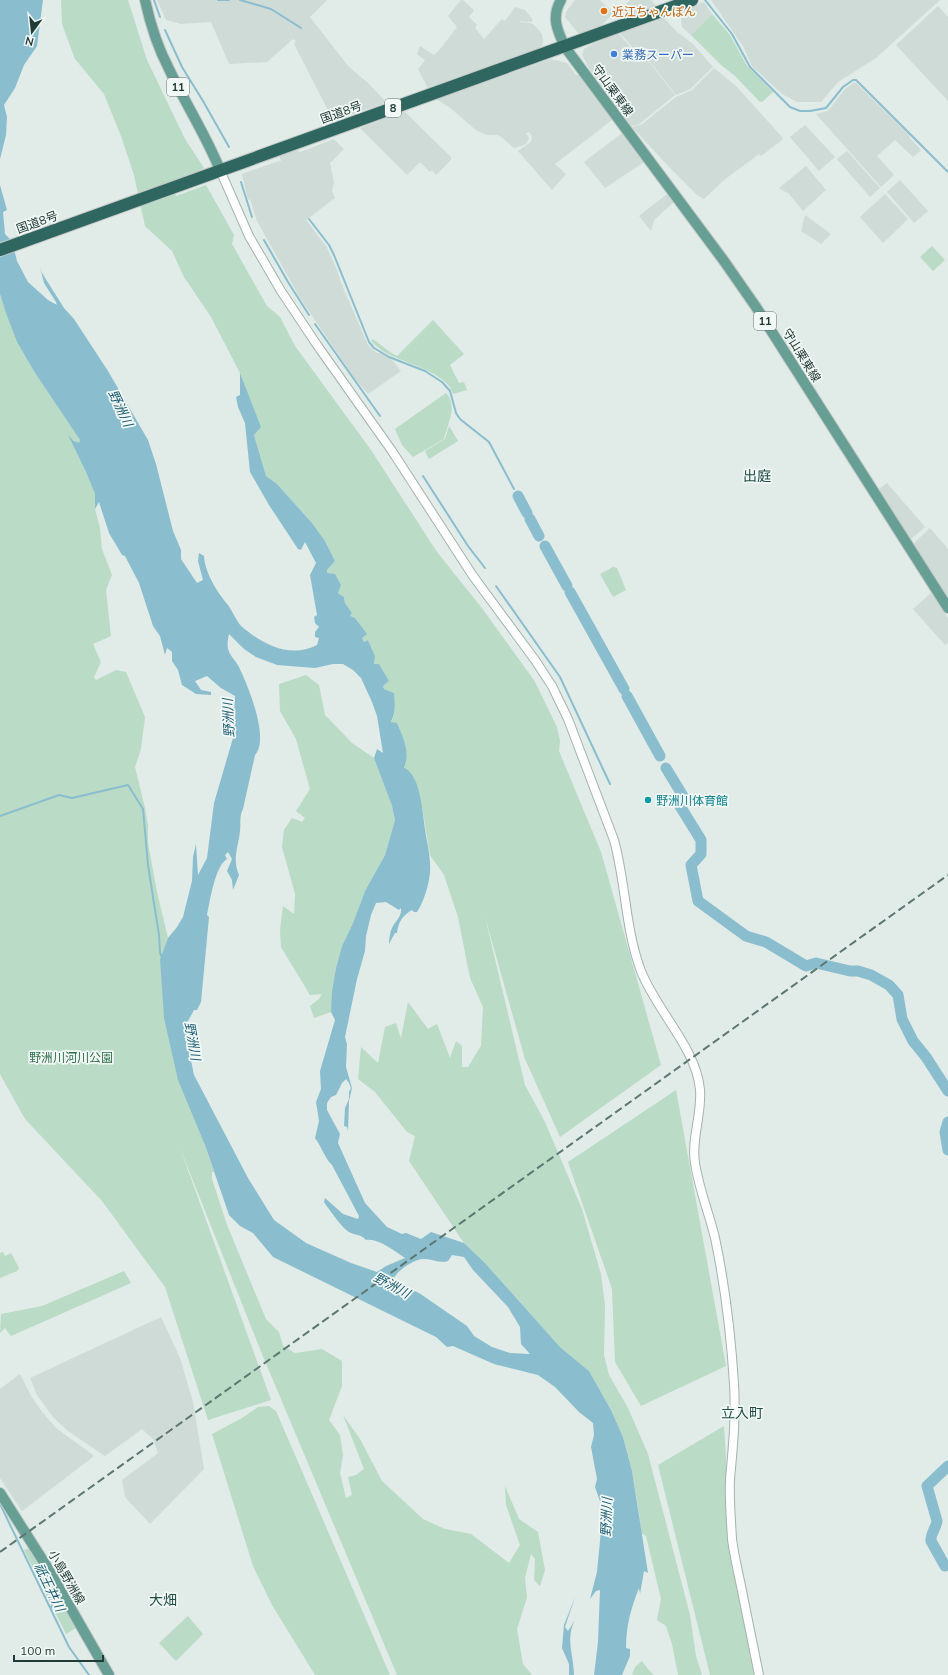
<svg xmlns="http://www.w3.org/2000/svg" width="948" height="1675" viewBox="0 0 948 1675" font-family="Mulish,'Noto Sans JP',sans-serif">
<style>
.built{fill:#cfdbd6}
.green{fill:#badbc6}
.water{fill:#8abece;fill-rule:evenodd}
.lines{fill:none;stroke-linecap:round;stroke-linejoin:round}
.stream{stroke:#8abece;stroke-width:2}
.river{stroke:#8abece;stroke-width:11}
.minor-casing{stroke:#a4b3ae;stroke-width:10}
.major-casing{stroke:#c1c8c7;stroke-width:12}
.highway-casing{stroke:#c1c8c7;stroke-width:14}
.minor{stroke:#fff;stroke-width:8}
.major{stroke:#679f95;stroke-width:10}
.highway{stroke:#2f665f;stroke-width:12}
.rail{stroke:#5c7672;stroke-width:2;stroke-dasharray:8 4;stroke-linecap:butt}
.food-dot{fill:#e8710a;stroke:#f1f8f5;stroke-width:1.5}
.shop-dot{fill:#3f7fe0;stroke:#f1f8f5;stroke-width:1.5}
.culture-dot{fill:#0f9aa8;stroke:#f1f8f5;stroke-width:1.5}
.labels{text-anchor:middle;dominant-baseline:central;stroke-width:3.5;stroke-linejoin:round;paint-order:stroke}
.shield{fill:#f1f8f5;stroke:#60746f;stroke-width:1}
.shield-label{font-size:11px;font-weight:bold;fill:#223b36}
.food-label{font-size:12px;fill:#c56008;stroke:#f1f8f5;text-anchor:start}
.shop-label{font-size:12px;fill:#366cbe;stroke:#f1f8f5;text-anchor:start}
.street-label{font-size:12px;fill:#223b36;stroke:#f1f8f5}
.culture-label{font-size:12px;fill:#0d838f;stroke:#f1f8f5;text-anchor:start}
.park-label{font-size:12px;fill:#2e704d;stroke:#f1f8f5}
.water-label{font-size:13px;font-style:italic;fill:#1e5f74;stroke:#f1f8f5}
.quarter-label{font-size:14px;fill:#1f4c45;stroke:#f1f8f5}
</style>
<rect width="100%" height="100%" fill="#e1ebe7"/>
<g class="built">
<path d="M157,0H327L310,17L348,66L369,84L385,101L383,104L333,120L294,44L296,41L293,39L267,62L229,64L211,22L181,24L166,20Z"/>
<path d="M461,0H463L474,10L473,12L469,17L477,25L475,28L484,39L502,19L505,21L515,7L525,10L533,20L531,22L520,21L519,22L531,23L534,25L542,34L543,42L542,46L536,50L428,88L418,69L425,60L417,54L420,46L434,55L441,48L457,27L448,16Z"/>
<path d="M575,0H600L613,13L601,26L579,34L565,17L566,12Z"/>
<path d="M630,0H651L657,7L630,17L622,8Z"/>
<path d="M711,0H940L876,58L838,82L821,102H797L782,94L752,66L743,46Z"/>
<path d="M704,2L712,14L691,35L682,27L680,10Z"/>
<path d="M938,6L948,17V101L896,45Z"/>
<path d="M661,15L677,32L693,44L713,67L690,89L676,95L646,57L642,58L618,31Z"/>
<path d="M617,32L642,60L646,58L675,95L638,125L631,126L592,73L582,55L584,49L587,47Z"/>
<path d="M551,59L567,63L576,75H579L612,120L555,164L566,174L552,190L518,151L531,142L532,136L529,132L526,133L529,138L527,143L524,145L514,148L500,136L497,135H488L477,131L449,107L436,99Z"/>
<path d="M714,68L736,86L783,138L782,140L761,156L759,154L724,180L704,199L697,195L671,169L632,127L641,125L676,97L692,90Z"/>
<path d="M855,82L909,135L910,138L921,150L913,157L895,140L877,156L894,175L881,187L816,114L828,111L845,89Z"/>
<path d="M404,111L451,157V160L436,175L432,170L430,172L420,162L407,175L360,128Z"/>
<path d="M805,125L835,157L819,171L790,137Z"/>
<path d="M622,133L644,162L605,188L584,162Z"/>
<path d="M334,139L344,149L330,163L334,183L332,191L335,198L306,220L326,246L335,265L344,290L368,345L377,353H381L393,361L401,371L368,394L355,379L300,298L257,221L250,199L248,200L242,174L276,162L281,161L279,155L294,149L300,152Z"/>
<path d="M847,151L880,188L870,197L837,159Z"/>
<path d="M806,166L826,190L803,211L789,194L779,188Z"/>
<path d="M900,180L928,211L914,223L887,192Z"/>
<path d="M667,194L674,202L654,220L651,231L639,216Z"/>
<path d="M885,194L908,219L883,243L860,217Z"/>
<path d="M805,215L831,234L821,244L801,231Z"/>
<path d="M887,483L925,527L910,540L878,490Z"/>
<path d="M930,528L948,549V598L913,544Z"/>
<path d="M931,593L948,618V643L945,645L913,609Z"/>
<path d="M161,1317L180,1358L193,1402L204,1469L150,1524L125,1497L122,1480L158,1453L153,1439L142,1429L105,1456L68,1431L53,1417L37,1395L30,1378Z"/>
<path d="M20,1374L31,1396L43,1413L56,1428L93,1455V1457L22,1511L0,1478V1389Z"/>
</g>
<g class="green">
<path d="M61,0H128L147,60L185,139L204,168L191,176L170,182L176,196L206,185L234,235L232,244L267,306L280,317L295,346L371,450L437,552L481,607L534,680L557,727L560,741L559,751L601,852L661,1065L560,1137L525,1059L485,917L525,1085L545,1122L582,1209L601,1274L605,1305L604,1355L609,1375L628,1408L648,1454L690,1615L696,1656L702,1675H678L672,1644L666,1626L657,1620L661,1599L646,1536L641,1533L639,1513L632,1471L623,1437L611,1410L589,1371L560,1347L484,1262L464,1243L409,1161L415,1136L407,1132L375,1092L358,1079L361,1047L378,1063L385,1027L396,1023L401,1038L408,1002L428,1029L437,1024L450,1058L456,1041L462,1046V1067H468L481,1046L483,1007L470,978L458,917L444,875L430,855L423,812L414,778L404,768C411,752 403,737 397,723H391C396,713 395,704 394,693L384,689L383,686L389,681L374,664L375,656L368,640L364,642L350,616L352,613L345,603L344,597L338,593L327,573V570L335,561L325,541L312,523L277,484L266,476L254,435L250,403L241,375L211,317L184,277L172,251L145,226L134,175L121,136L104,94L75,59L62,24Z"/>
<path d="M712,14L730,35L747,66L773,92L762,102L759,101L735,76L721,65L691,35Z"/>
<path d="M932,246L945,260L933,271L920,257Z"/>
<path d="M0,294L17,342L35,373L80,440L79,444L69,437L86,472L95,494V509L100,528L102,549L112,575L106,590L111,636L93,644L101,662L94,677L96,680L116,670L126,672L145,717L141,749L135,767L145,808L148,825V843L157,892L168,938L160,959L205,1145L214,1172H212V1179L227,1225L266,1319L279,1332L283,1346L295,1353L322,1349L342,1361V1386L329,1420L340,1435L343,1455L340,1473L346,1498L352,1495L348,1477L356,1475L364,1469L343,1415L360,1439L382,1481L423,1519L445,1529L471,1534L509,1563L520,1545L506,1505L505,1486L519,1519L538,1532L545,1570L540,1586L534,1580L535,1559L531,1554L525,1578L527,1597L517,1629L523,1664L532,1675H397L262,1354L180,1148L271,1400L208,1420L165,1287L102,1201L25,1119L0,1074Z"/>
<path d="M433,320L464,354L450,365L459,383L464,382L467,390L453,394C448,373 405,363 388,354C382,351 376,346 371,341L373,339L390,352L397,356Z"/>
<path d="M446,393C458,406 448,423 444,439L413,457L402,445L395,429Z"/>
<path d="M449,426L458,441L429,459L425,451L445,439Z"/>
<path d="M613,567L617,568L626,590L613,597L600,574Z"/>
<path d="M306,675L319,685L325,715L352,743L374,758L392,806L395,820L385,855L365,891L353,923L342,946L336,968L331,1012L314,1018L310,1006L319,999L322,994L310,995L281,947L280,930L283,906L294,914L295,894L282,847L284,830L292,818L302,822L305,818L296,811L310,789L296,739L280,711L279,684Z"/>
<path d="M676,1090L726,1366L641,1406L615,1362L612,1289L568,1162Z"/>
<path d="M3,1252L5,1256L11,1253L19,1268L17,1271L0,1278V1253Z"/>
<path d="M124,1271L131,1283L11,1336L5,1328L0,1333L1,1314L42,1306Z"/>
<path d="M269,1406L276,1411L390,1675H315L272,1605L253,1566L212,1434L242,1418L258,1407Z"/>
<path d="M724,1426L731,1540L759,1675H710L658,1465Z"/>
<path d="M32,1548L76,1628L66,1634L24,1550Z"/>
<path d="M188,1616L203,1634L176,1661L159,1643Z"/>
<path d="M642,1661L648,1669L654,1675H632L635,1667Z"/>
</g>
<g class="water">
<path d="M0,0H43L37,46L24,65L15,88L4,105L7,117L6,135L0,159V168Z"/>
<path d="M0,185L7,210L3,212L5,234L12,241L17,261L28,282L48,300L57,305L56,302L44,283L40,267L42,273L64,308L74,319L108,371L148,440L156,464L173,531L181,550V559L197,583L203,580L198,561L199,553L204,556C205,573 217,592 228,605C232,611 237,621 241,626C262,644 290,659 317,645L319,638L315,637V632L319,627L315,623L314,617L317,615L310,575L316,563L305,542L301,550L298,549L269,505L250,472L245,423L238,407L236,397L240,395V373L261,427L254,435L266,476L277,484L312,523L325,541L335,561L327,570V573L335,574L341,585L338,593L344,597L345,603L352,613L350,616L355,618L367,634L362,638L364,642L368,640L375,656L374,664H379L389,681L383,686L384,689L394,693C395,704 396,712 391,722L397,723C403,737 411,752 404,768C408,769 412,774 414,778C421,791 423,815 425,829C427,843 431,857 430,872C429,885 424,901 417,912H414L412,910C403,915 398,922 397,933H395L389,944C389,939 390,932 392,928C395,921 402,917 401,908L399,910L386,902L376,903L371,915L366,936L365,951L357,979L345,1037L347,1044L346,1067L352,1088L349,1101L348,1131L347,1127L344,1126L345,1108L349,1099V1092L351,1088L349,1083L346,1079L342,1083L336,1095L331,1097L327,1103V1110L340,1134L338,1143L365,1203L387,1227L402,1234L406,1233L421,1239L431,1232L464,1243L484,1262L560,1347L589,1371L611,1410L623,1437L632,1471L648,1573L644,1571L640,1594L639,1588C631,1608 626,1626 626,1648L630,1649V1656L622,1675H594L598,1642L600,1590L596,1591L590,1599L597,1572L603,1510L595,1487L597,1479L591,1447L594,1435L593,1423L579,1412L555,1387L538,1375L494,1364L453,1346L447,1347L436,1337L273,1257L253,1233L240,1226L229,1215L205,1145L178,1080L164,1018L160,959L168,938L177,927L183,917L192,881L193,857L196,844L198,875L207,858L214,803L233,738L235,696L221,688L207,676L195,681L201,690L211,692V695L196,694L182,685L178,670L172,661V652L167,648L165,655L160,636L153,626L139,583L125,556L122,555L109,533L99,502L95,509V494L86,472L68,435L74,441L79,443L80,440L35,373L17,342L6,313L0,294ZM229,634L244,649L256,657L277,665L315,668L333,664H343L353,670L361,678L372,702L377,716L383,753L377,749L374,758L392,806L395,820L385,855L365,891L353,923L342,946L336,968L332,992L331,1012L335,1020L320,1071L321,1089L316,1102L319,1121L315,1138C322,1147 324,1157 332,1165L359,1216L358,1219L343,1214L325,1198L324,1202C328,1208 343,1229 349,1232C356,1236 359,1233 366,1240C379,1238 394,1251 405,1258L386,1266L377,1272L351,1263L306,1243L274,1220L248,1178L194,1075L186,1037L185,1023L188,1021L194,1010H197L201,1002L209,917L207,915C210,901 215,866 227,859L225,855L228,852L232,859L227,871L232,880L233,890L239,875C232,858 238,849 240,831C241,824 239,816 243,809L255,755C270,738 248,686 239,667C236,661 230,656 228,649C227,644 228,639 229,634ZM452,1255L464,1257L473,1270L508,1307L520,1327L521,1344L530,1354L510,1353L492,1347L474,1336L467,1326L419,1293L399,1284L394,1278C397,1271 414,1259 423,1259C432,1258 439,1264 448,1261Z"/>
<path d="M575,1597L565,1627L568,1631L575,1620C565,1638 574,1656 574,1675H569V1664L562,1648L564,1625Z"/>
</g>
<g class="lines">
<g class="stream">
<path d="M154,0L160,17"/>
<path d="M218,0H229"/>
<path d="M240,0L271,9L301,28"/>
<path d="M705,0L732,34L750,67L790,107L800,111H810L826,108L843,87L853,80H856L948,172"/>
<path d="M165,30L182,67L203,101L229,147"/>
<path d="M241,182L252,217"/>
<path d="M309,219L329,245L334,255L369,342L374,348L389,357L425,371L442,382L450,391L456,413L460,419L489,442L514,489"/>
<path d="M264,240L288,282L309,315"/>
<path d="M315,324L380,416"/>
<path d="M423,476L468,546L485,568"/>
<path d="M496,586L560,677L610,784"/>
<path d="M0,816L59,795L72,798L128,785L143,809L148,865L159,935L160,952L161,956"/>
<path d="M0,1504L69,1647L89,1675"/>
<path d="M46,1597L49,1598L52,1605L51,1608"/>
</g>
<g class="river">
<path d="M518,496L527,513"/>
<path d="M530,519L539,536"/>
<path d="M545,546L567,586"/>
<path d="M570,592L624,689"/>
<path d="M627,696L660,756"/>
<path d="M666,768L683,796L680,806L701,840V854L691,865L698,901L746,936L766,942L806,966L816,963L850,971H858L871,975L889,985L898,995L902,1019L913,1041L926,1057L948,1091"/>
<path d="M948,1122L945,1132L948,1150"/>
<path d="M945,1566L931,1541C930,1535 936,1528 937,1521L927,1486L948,1466"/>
</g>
<g class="minor-casing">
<path id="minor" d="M220,170L249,236L281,291L317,345L392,451L473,576L535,660L552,686L568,719L614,840C626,883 625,929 641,971C656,1010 697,1049 700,1090C702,1115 691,1139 695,1163C699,1189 709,1213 715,1238C725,1285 731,1336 734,1384C736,1416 733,1447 730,1479C729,1498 731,1520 732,1539C734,1555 738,1571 741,1586C747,1616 753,1645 759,1675"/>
</g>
<g class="major-casing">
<g id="major">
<path d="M145,0C150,23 158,48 169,69C185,103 206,135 220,170"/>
<path d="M561,0C551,17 557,30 565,47L724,261L756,307L948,608"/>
<path d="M0,1493L47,1567L109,1675"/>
</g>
</g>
<g class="highway-casing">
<path id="highway" d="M0,250L692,0"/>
</g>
<use href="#minor" class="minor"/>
<use href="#major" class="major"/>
<use href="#highway" class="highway"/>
<path class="rail" d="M0,1552L948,875"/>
</g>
<circle class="food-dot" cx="604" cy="11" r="4"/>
<circle class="shop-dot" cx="614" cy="54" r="4"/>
<circle class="culture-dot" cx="648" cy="800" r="4"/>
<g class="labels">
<g class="shield">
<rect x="167" y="78" width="22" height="18" rx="3"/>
<rect x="385" y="99" width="16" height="18" rx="3"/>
<rect x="754" y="312" width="22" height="18" rx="3"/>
</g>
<g class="shield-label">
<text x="178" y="87">11</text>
<text x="393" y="108">8</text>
<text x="765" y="321">11</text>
</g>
<g class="food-label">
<text x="612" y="11">近江ちゃんぽん</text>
</g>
<g class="shop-label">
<text x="622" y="54">業務スーパー</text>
</g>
<g class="street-label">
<text transform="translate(613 90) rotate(54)">守山栗東線</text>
<text transform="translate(341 112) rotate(-20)">国道8号</text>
<text transform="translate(37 222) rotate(-20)">国道8号</text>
<text transform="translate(802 355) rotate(58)">守山栗東線</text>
<text transform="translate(67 1577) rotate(60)">小島野洲線</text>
</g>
<g class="culture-label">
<text x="656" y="800">野洲川体育館</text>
</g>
<g class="park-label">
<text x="71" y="1057">野洲川河川公園</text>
</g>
<g class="water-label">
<text transform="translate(121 408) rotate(65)">野洲川</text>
<text transform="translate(228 718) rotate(-93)">野洲川</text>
<text transform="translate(193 1041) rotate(80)">野洲川</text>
<text transform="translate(392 1285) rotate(28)">野洲川</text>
<text transform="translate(606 1517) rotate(-88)">野洲川</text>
<text transform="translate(50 1587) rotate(64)">祇王井川</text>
</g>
<g class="quarter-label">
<text x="757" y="476">出庭</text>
<text x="742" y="1413">立入町</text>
<text x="163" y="1600">大畑</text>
</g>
</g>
<g transform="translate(32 32) rotate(195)" stroke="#f1f8f5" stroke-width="3" paint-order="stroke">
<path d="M0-3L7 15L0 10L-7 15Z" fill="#223b36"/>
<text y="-6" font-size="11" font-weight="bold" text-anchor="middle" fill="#223b36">N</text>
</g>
<path d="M14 1655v6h89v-6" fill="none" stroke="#223b36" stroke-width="2"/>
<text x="20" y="1655" font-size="12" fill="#223b36" stroke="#f1f8f5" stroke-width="3" paint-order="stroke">100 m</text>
</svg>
